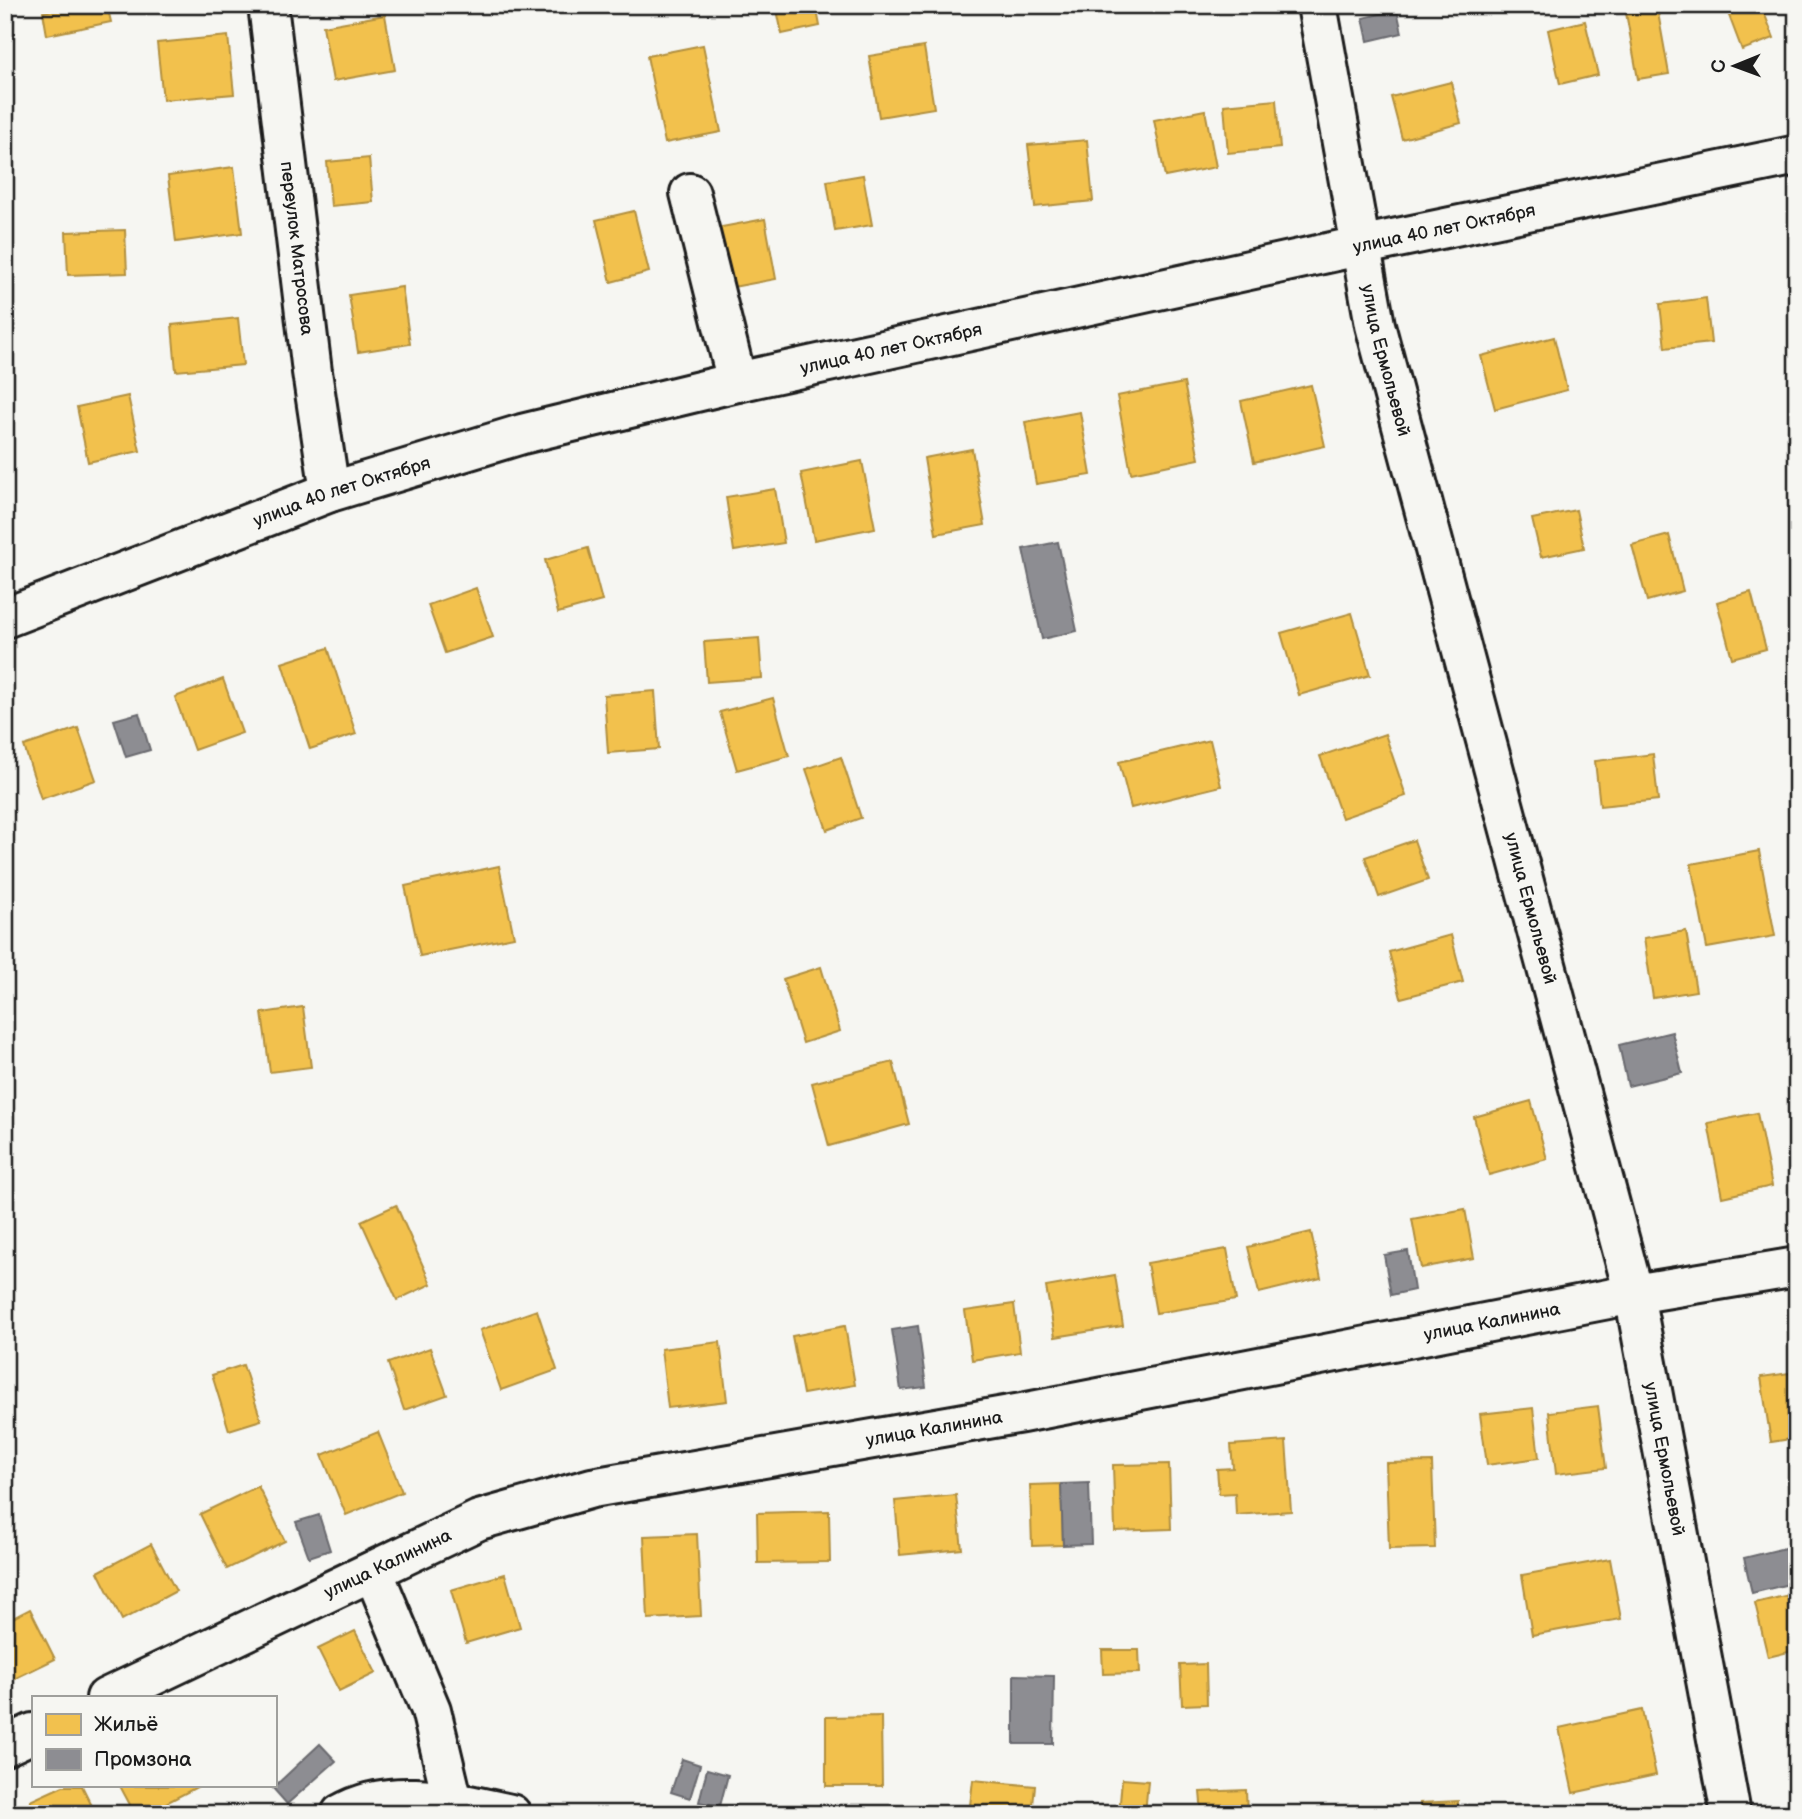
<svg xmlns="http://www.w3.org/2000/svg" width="1802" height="1819" viewBox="0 0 1802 1819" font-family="'Balsamiq Sans',sans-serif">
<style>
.homes{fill:#f2c14e;stroke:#b2903f;stroke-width:2}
.industry{fill:#8d8d92;stroke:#6b6b6f;stroke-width:2}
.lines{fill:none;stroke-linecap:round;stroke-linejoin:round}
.minor-casing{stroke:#1c1c1c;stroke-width:44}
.minor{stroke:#f6f6f2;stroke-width:38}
.labels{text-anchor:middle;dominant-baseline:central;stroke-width:7;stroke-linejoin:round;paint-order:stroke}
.street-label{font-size:18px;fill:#1c1c1c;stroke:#f6f6f2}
</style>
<rect width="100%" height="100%" fill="#f6f6f2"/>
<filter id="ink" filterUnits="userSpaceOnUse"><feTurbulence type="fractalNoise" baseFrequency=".0143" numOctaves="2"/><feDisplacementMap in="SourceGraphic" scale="14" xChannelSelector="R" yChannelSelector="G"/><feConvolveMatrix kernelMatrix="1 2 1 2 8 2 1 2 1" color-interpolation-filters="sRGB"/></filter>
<g filter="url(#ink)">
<g class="homes">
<path d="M75,5H107L111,22L47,35L43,12Z"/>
<path d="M776,5H816L820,26L782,34Z"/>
<path d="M1725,5H1761L1774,38L1742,50Z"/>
<path d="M1657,7L1669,74L1638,79L1626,13Z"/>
<path d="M385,15L395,70L333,81L323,26Z"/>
<path d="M1585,21L1598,75L1560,84L1548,30Z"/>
<path d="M228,36L234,94L163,100L157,43Z"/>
<path d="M703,45L721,132L665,143L647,56Z"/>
<path d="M924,47L934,108L879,117L869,56Z"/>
<path d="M1451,82L1461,123L1402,139L1391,97Z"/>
<path d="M1276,100L1280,148L1228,153L1224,105Z"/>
<path d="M1205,110L1216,167L1165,177L1154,120Z"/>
<path d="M1087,140L1093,201L1035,207L1028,145Z"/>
<path d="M369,158L373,202L331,206L327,162Z"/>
<path d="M234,167L242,233L176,242L168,176Z"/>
<path d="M863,175L872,225L835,231L827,181Z"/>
<path d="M634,211L649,272L611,282L596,220Z"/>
<path d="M765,219L776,279L722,289L711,229Z"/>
<path d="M125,230L127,273L68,275L66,232Z"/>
<path d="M402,287L410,344L358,352L349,295Z"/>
<path d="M1706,298L1711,343L1665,348L1660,304Z"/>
<path d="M238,318L243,365L176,371L172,325Z"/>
<path d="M1554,337L1567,390L1495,409L1481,356Z"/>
<path d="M1184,383L1199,459L1131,473L1117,396Z"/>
<path d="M1311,385L1325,446L1254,462L1241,401Z"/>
<path d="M128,396L140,451L88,462L77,407Z"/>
<path d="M1080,412L1091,475L1036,484L1025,422Z"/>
<path d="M972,449L985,525L936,534L924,458Z"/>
<path d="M862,461L875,528L814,540L801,473Z"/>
<path d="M775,489L784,543L734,551L726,497Z"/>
<path d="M1576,510L1584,548L1541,557L1532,519Z"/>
<path d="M1669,535L1683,591L1647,601L1632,545Z"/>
<path d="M588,548L602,601L558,613L545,560Z"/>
<path d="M476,588L493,637L445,653L428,605Z"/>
<path d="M1751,592L1766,649L1732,658L1717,602Z"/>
<path d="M1352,613L1370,675L1299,695L1281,633Z"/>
<path d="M759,638L762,678L707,682L704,642Z"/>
<path d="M328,648L356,734L310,749L282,663Z"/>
<path d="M223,679L242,733L194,750L175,697Z"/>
<path d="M655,691L659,749L608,753L604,695Z"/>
<path d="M773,698L789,756L737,770L720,712Z"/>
<path d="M78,728L96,780L41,799L24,746Z"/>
<path d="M1385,734L1406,796L1342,818L1320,756Z"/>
<path d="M1210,740L1221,786L1131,808L1119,762Z"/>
<path d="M1653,754L1658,800L1600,806L1595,761Z"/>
<path d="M841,757L861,818L827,830L806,769Z"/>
<path d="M1414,840L1428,880L1379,897L1365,857Z"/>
<path d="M1759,851L1775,936L1707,948L1691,864Z"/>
<path d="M499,866L514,937L420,956L405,886Z"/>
<path d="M1686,931L1696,991L1653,998L1644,938Z"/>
<path d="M1451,935L1463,982L1401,998L1389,952Z"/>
<path d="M821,967L840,1031L803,1043L783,979Z"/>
<path d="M303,1007L311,1067L270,1072L262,1013Z"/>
<path d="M893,1062L909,1124L829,1146L812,1083Z"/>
<path d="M1531,1101L1547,1159L1489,1175L1474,1117Z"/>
<path d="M1757,1113L1772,1186L1722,1197L1708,1123Z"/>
<path d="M396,1205L431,1284L397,1300L361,1221Z"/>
<path d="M1465,1209L1474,1258L1421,1268L1412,1219Z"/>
<path d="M1311,1232L1321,1278L1259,1293L1248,1247Z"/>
<path d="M1227,1249L1236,1300L1156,1313L1147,1263Z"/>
<path d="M1115,1275L1123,1326L1055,1337L1046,1287Z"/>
<path d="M1014,1304L1020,1352L972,1360L965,1311Z"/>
<path d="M537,1310L557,1370L501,1390L480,1330Z"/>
<path d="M845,1326L855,1385L803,1394L792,1336Z"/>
<path d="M720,1342L727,1401L668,1408L661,1349Z"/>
<path d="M430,1348L447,1395L404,1410L388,1363Z"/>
<path d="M243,1365L261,1420L229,1430L212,1375Z"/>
<path d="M1797,1372V1438L1771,1442L1761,1377Z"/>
<path d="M1598,1406L1606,1468L1556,1474L1549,1412Z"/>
<path d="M1533,1408L1539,1458L1487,1465L1480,1414Z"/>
<path d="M378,1432L402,1492L346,1515L322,1455Z"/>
<path d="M1286,1441L1291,1511L1236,1515L1235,1493L1219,1494L1217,1469L1233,1468L1231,1445Z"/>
<path d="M1432,1462L1435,1548L1389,1549L1386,1463Z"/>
<path d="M1169,1464L1171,1529L1115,1531L1113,1465Z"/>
<path d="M1061,1484L1063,1545L1032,1546L1030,1485Z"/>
<path d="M258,1486L285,1541L227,1569L200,1514Z"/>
<path d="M956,1495L962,1549L900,1555L895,1501Z"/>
<path d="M829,1511L830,1562L758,1563L757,1513Z"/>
<path d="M697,1534L701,1616L648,1619L644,1536Z"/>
<path d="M151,1544L176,1591L122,1620L98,1572Z"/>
<path d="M1610,1559L1621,1619L1532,1635L1522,1575Z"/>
<path d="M505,1574L520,1627L466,1643L451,1590Z"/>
<path d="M1797,1593V1650L1768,1657L1755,1603Z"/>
<path d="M30,1609L55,1659L10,1681L5,1671V1622Z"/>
<path d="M355,1631L376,1673L339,1691L318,1649Z"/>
<path d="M1102,1650H1139L1140,1673L1103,1674Z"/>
<path d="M1206,1664L1207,1704L1182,1705L1180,1665Z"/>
<path d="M1642,1710L1656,1775L1573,1793L1559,1728Z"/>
<path d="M881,1716L882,1786H826V1717Z"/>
<path d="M1122,1779L1148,1781L1145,1814H1119Z"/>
<path d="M973,1780L1035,1786L1032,1814H969Z"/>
<path d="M63,1786H82L96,1814H36L30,1801Z"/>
<path d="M120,1786H196L197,1787L145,1814H135Z"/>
<path d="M1246,1790L1247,1814H1202L1200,1792Z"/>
<path d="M1458,1801V1814H1420V1803Z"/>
</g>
<g class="industry">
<path d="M1397,10L1402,33L1368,41L1363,18Z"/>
<path d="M1058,542L1077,631L1042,639L1023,549Z"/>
<path d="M139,713L150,750L126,757L114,720Z"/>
<path d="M1672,1032L1682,1073L1628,1086L1619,1045Z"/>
<path d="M1408,1251L1414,1290L1391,1295L1384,1255Z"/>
<path d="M918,1326L926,1387L901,1390L892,1330Z"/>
<path d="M1089,1483L1091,1544L1063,1545L1061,1484Z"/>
<path d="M319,1515L330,1550L309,1557L296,1522Z"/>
<path d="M1797,1545V1582L1752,1593L1744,1558Z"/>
<path d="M1014,1675L1054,1676L1053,1744H1014Z"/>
<path d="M320,1744L336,1761L287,1804L271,1786H275Z"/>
<path d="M682,1759L700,1765L690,1798L671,1792Z"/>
<path d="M707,1769L728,1775L720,1806L699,1802Z"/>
</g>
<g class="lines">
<g class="minor-casing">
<g id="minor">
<path id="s1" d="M268,5L312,372L330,492"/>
<path id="s2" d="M1317,5L1375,325L1634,1294L1731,1814"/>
<path d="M690,193L737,382"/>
<path id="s3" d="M5,618L330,492L522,434L737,382L1359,246L1797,155"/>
<path d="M373,1571L431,1710L453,1802"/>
<path id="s4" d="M106,1698L479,1520L592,1488L1022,1413L1634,1294L1797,1267"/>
<path d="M5,1746L33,1733"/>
<path d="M341,1814C392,1784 457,1803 511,1814"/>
</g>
</g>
<use href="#minor" class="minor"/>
</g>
</g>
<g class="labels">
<g class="street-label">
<text stroke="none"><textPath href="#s3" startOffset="1494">улица 40 лет Октября</textPath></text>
<text stroke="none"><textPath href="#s1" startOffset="245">переулок Матросова</textPath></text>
<text stroke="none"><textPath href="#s3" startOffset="928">улица 40 лет Октября</textPath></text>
<text stroke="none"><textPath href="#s2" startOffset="362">улица Ермольевой</textPath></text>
<text stroke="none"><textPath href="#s3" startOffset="360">улица 40 лет Октября</textPath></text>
<text stroke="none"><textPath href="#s2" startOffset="929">улица Ермольевой</textPath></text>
<text stroke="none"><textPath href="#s4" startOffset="1446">улица Калинина</textPath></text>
<text stroke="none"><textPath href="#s4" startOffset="878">улица Калинина</textPath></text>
<text stroke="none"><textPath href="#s2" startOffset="1496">улица Ермольевой</textPath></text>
<text stroke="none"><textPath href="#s4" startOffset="312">улица Калинина</textPath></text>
</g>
</g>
<rect width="1802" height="1819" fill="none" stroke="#f6f6f2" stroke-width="28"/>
<rect x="14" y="14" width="1774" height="1791" fill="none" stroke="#1c1c1c" stroke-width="2.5" filter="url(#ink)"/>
<rect x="32" y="1696" width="245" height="91" fill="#f6f6f2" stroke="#9f9f9c" stroke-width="2"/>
<rect x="46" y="1714" width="35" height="21" fill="#f2c14e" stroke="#9f9f9c" stroke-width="2"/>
<text x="94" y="1731" font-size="21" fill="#1c1c1c">Жильё</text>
<rect x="46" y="1749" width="35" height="21" fill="#8d8d92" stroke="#9f9f9c" stroke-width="2"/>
<text x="94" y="1766" font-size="21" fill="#1c1c1c">Промзона</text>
<g transform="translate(1735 66) rotate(269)" stroke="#f6f6f2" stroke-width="5" paint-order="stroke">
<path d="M0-5L12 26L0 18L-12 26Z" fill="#1c1c1c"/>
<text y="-10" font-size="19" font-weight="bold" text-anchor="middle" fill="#1c1c1c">С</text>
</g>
</svg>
